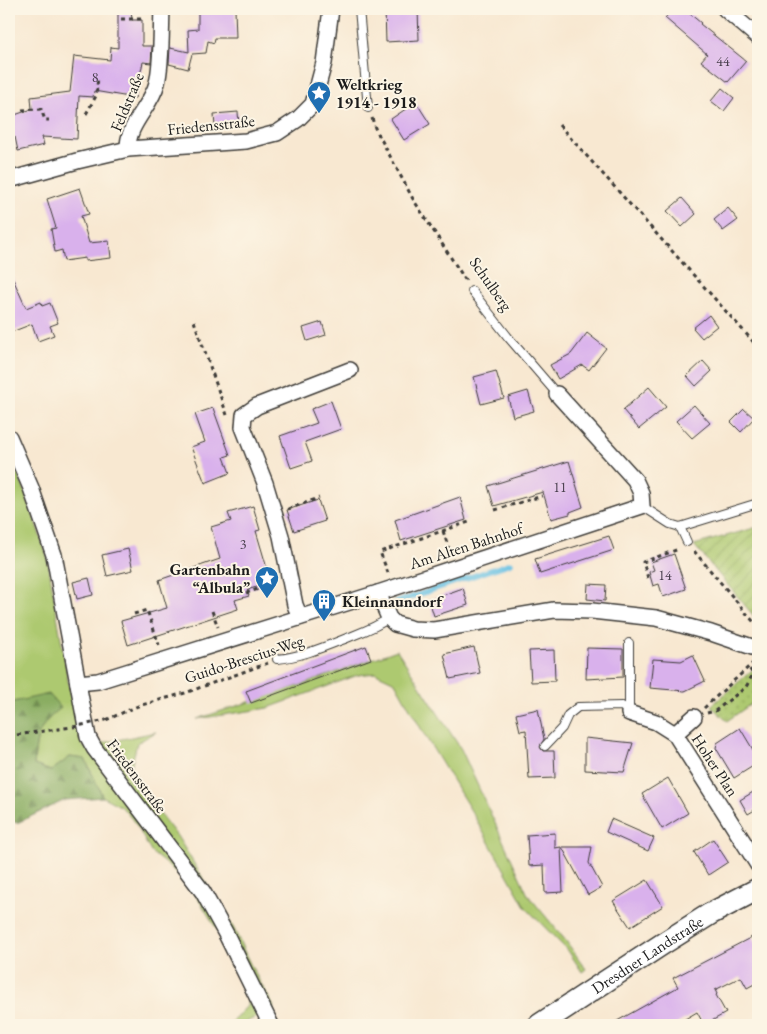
<svg xmlns="http://www.w3.org/2000/svg" width="767" height="1034" viewBox="0 0 767 1034" font-family="'EB Garamond',serif">
<style>
.grass{fill:#adc96f;stroke:#647246}
.forest{fill:url(#forest-firs);stroke:#53643f}
.park{fill:url(#park-dots);stroke:#647246}
.garden{fill:url(#garden-furrows);stroke:#647246}
.lines{fill:none;stroke-linecap:round;stroke-linejoin:round}
.stream{stroke:#67c1e4;stroke-width:5.5}
.building{fill:#d9b1ec}
.lane-casing{stroke:#3d3b37;stroke-width:10}
.street-casing{stroke:#3d3b37;stroke-width:18}
.secondary-casing{stroke:#3d3b37;stroke-width:24}
.path{stroke:#3d3b37;stroke-width:3;stroke-dasharray:4 4;stroke-linecap:butt}
.lane{stroke:#fff;stroke-width:8}
.street{stroke:#fff;stroke-width:15}
.secondary{stroke:#fff;stroke-width:21}
.path-bridge{stroke:#3d3b37;stroke-width:3;stroke-dasharray:4 4;stroke-linecap:butt}
.labels{text-anchor:middle;dominant-baseline:central;stroke-width:4;stroke-linejoin:round;paint-order:stroke}
.number-label{font-size:14px;fill:#4b4150}
.poi-label{font-size:16px;font-weight:bold;fill:#1c1c1c;stroke:#fcf5e5;text-anchor:start}
.street-label{font-size:16px;fill:#1c1c1c;stroke:#fcf5e5}
</style>
<defs>
<pattern id="forest-firs" width="22" height="20" patternUnits="userSpaceOnUse" patternTransform="scale(1.25)"><rect width="22" height="20" fill="#8aad62"/><path d="M5 1l3.5 6h-7zM16 11l3.5 6h-7z" fill="#708c50"/></pattern>
<pattern id="park-dots" width="8" height="8" patternUnits="userSpaceOnUse" patternTransform="scale(1.25)"><rect width="8" height="8" fill="#adc96f"/><path d="M2 2h.1M6 6h.1" fill="none" stroke="#94ac60" stroke-width="1.8" stroke-linecap="round"/></pattern>
<pattern id="garden-furrows" width="10" height="10" patternUnits="userSpaceOnUse" patternTransform="scale(1.25)"><rect width="10" height="10" fill="#adc96f"/><path d="M-1 1l2-2M0 10L10 0M9 11l2-2" fill="none" stroke="#94ac60"/></pattern>
</defs>
<rect width="100%" height="100%" fill="#fcf5e5"/>
<filter id="ink" filterUnits="userSpaceOnUse"><feTurbulence type="fractalNoise" baseFrequency=".02" numOctaves="2"/><feDisplacementMap in="SourceGraphic" scale="10" xChannelSelector="R" yChannelSelector="G"/><feConvolveMatrix kernelMatrix="1 2 1 2 8 2 1 2 1" color-interpolation-filters="sRGB"/></filter>
<filter id="wash" filterUnits="userSpaceOnUse"><feTurbulence type="fractalNoise" baseFrequency=".0096" numOctaves="4" result="noise"/><feDisplacementMap in="SourceGraphic" scale="20" xChannelSelector="R" yChannelSelector="G"/><feGaussianBlur stdDeviation="1.12" result="paint"/><feColorMatrix in="noise" values="0 0 0 0 0 0 0 0 0 0 0 0 0 0 0 0 0 1.4 0 .05"/><feComposite in="paint" operator="in"/></filter>
<g filter="url(#wash)">
<rect width="100%" height="100%" fill="#f8e8d1"/>
<g class="grass">
<path d="M9,453L24,489L47,556L69,686L83,747L156,732L137,743L131,767L152,804L177,836L233,927L251,966L274,1007L241,1025H225L232,1022L247,1006L248,993L218,931L188,882L151,852L136,824L122,807L103,797L85,759L70,757L51,771L34,765C36,737 38,726 60,708L17,701L9,703Z"/>
<path d="M397,650L461,749L528,895L566,941L586,969L582,972L569,952L526,908L473,814L424,734L395,682L376,673L358,675L268,708L197,719L304,684Z"/>
</g>
<path class="forest" d="M49,694L61,708C38,726 36,736 34,765L51,771L70,757L85,759L103,797L65,800L17,823L9,820V703Z"/>
<path class="park" d="M758,665V699L727,721L711,706Z"/>
<path class="garden" d="M758,527V621L694,545Z"/>
<g class="lines">
<path class="stream" d="M397,602L511,563"/>
</g>
<g id="blocks">
<g class="building">
<path d="M118,9H131L132,20H142V46H152L151,63L143,62L135,98L94,91L93,97L79,96L77,139L42,137L44,145L18,151L15,137L13,138L9,117L32,109L31,97L70,92L74,56L110,60L111,47L118,48Z"/>
<path d="M198,9H235L236,38H215L214,43L208,41L206,53L192,54L188,69L169,64L170,48L189,52L188,30L198,29Z"/>
<path d="M385,9H418L419,40L386,42Z"/>
<path d="M673,9H684L701,23L700,24L746,61L728,82L701,61L707,54L665,18Z"/>
<path d="M722,88L734,98L724,111L711,101Z"/>
<path d="M416,102L430,124L404,140L391,119Z"/>
<path d="M238,112L239,125L215,127L214,114Z"/>
<path d="M80,188L89,214L81,216L89,243L109,241L111,258L85,261V258L64,261L62,250L55,252L51,229L56,228L47,199Z"/>
<path d="M682,198L696,214L682,227L667,211Z"/>
<path d="M728,208L738,220L723,231L714,220Z"/>
<path d="M9,270L26,308L41,302L42,306L50,303L58,323L50,326L54,335L38,341L32,324L9,333Z"/>
<path d="M709,315L717,326L702,338L693,328Z"/>
<path d="M322,322L326,335L307,341L303,328Z"/>
<path d="M587,333L606,348L589,370L582,365L558,379L550,365L571,354Z"/>
<path d="M703,361L712,371L696,386L687,376Z"/>
<path d="M496,371L504,398L481,404L474,377Z"/>
<path d="M649,387L666,407L639,429L623,410Z"/>
<path d="M528,391L534,411L513,417L508,397Z"/>
<path d="M331,401L341,429L305,442L312,461L291,468L280,436L317,423L311,409Z"/>
<path d="M694,405L710,423L692,438L676,421Z"/>
<path d="M213,408L230,455L224,457L230,473L205,483L191,447L205,442L195,414Z"/>
<path d="M744,409L754,418L741,432L731,422Z"/>
<path d="M569,461L583,507L570,512V514L551,519L543,492L494,506L488,486Z"/>
<path d="M460,497L466,520L401,541L395,520Z"/>
<path d="M318,500L325,521L294,531L287,510Z"/>
<path d="M253,506L260,530L256,531L269,575L264,577L266,584L247,590L249,596L235,600L238,609L128,645L121,621L167,608L159,580L220,559L211,527L231,521L228,513Z"/>
<path d="M609,536L614,550L540,574L535,559Z"/>
<path d="M128,549L133,570L107,576L102,555Z"/>
<path d="M674,554L686,589L663,597L659,584L653,586L649,572L654,570L651,562Z"/>
<path d="M89,578L93,595L77,599L73,582Z"/>
<path d="M588,584L606,585L605,601L587,599Z"/>
<path d="M463,588L468,605L434,616L429,600Z"/>
<path d="M366,646L371,659L251,703L246,691Z"/>
<path d="M474,647L480,673L450,679L444,654Z"/>
<path d="M587,648L623,649V677L586,679Z"/>
<path d="M554,650L555,681L531,682L529,651Z"/>
<path d="M693,655L705,681L685,691L650,688L653,659L681,661Z"/>
<path d="M538,709L544,739L540,747L543,751H554L555,778L529,779L526,730L520,731L516,714Z"/>
<path d="M740,728L758,758V763L734,778L716,748L717,743Z"/>
<path d="M585,738L633,743L624,772L585,770Z"/>
<path d="M668,778L688,813L662,829L642,794Z"/>
<path d="M758,789V808L748,814L740,800Z"/>
<path d="M611,819L654,838L648,851L606,832Z"/>
<path d="M555,833V848L561,847L563,892L545,893L544,865L529,866L527,835Z"/>
<path d="M713,839L728,862L708,875L694,852Z"/>
<path d="M562,847H592L589,863L602,887L588,895Z"/>
<path d="M647,880L663,906L630,927L613,901Z"/>
<path d="M752,937L758,949V982L747,988L741,977L715,990L717,994L716,995L726,1013L704,1025L697,1012L675,1025H610L678,987L673,978Z"/>
</g>
</g>
</g>
<g filter="url(#ink)">
<use href="#blocks" fill-opacity="0" stroke="#3d3b37" stroke-width="1"/>
<g class="lines">
<g class="lane-casing">
<g id="lane">
<path d="M359,9L368,108"/>
<path d="M472,291L508,337L557,394"/>
<path d="M642,506L670,524L680,527"/>
<path d="M680,527L758,503"/>
<path d="M680,527L687,542"/>
<path d="M277,659C301,657 324,647 347,638C362,632 377,627 389,618"/>
<path d="M545,746L562,728L568,715L578,707L622,706L629,713V643"/>
</g>
</g>
<g class="street-casing">
<g id="street">
<path d="M725,9L758,37"/>
<path d="M128,149C127,124 151,107 157,83C162,63 161,30 162,9"/>
<path d="M9,180L77,161L128,149L246,141L277,133L298,119L313,104L324,63L331,9"/>
<path d="M9,437L31,488L54,555L88,737L94,748L203,892L226,934L271,1025"/>
<path d="M378,593L389,618L395,624L413,629L434,630L554,610L592,611L656,618L711,633L758,649"/>
<path d="M300,617L295,605L281,536L265,483L243,427L244,415L257,406L350,370"/>
<path d="M78,683L98,681L378,593L642,506L641,493L635,480L557,394"/>
<path d="M629,713L656,722L675,734L758,865"/>
<path d="M675,734L694,717"/>
</g>
</g>
<g class="secondary-casing">
<g id="secondary">
<path id="s1" d="M539,1025L664,943L710,914L758,889"/>
</g>
</g>
<g class="path">
<path d="M121,19H145"/>
<path d="M22,110L41,109L45,120H49"/>
<path d="M86,114L96,96L98,77"/>
<path d="M372,118L375,128L413,199L466,281"/>
<path d="M559,125L758,347"/>
<path d="M194,321L227,415"/>
<path d="M288,509L319,498"/>
<path d="M495,510L542,496"/>
<path d="M443,531L450,552"/>
<path d="M694,551L758,627"/>
<path d="M388,573L380,552L469,522"/>
<path d="M648,578L643,562L679,549"/>
<path d="M246,593L276,583"/>
<path d="M212,611L218,627"/>
<path d="M134,614L147,610L159,645"/>
<path d="M704,708L753,663"/>
<path d="M707,713L715,711L746,687L753,674L749,668"/>
<path d="M106,720L138,706L185,693L268,663"/>
<path d="M9,736L72,727"/>
</g>
<use href="#lane" class="lane"/>
<use href="#street" class="street"/>
<use href="#secondary" class="secondary"/>
<path class="path-bridge" d="M73,727L106,720"/>
</g>
</g>
<defs>
<g id="sight-pin" transform="scale(1.25)"><path d="M0 17L-7.5 6A9.5 9.5 0 1 1 7.5 6Z" fill="#1f6fb2" stroke="#fcf5e5"/><path d="M0-6L1.8-2.2L6-1.7L2.9 1.2L3.7 5.4L0 3.3L-3.7 5.4L-2.9 1.2L-6-1.7L-1.8-2.2Z" fill="#fff"/></g>
<g id="building-pin" transform="scale(1.25)"><path d="M0 17L-7.5 6A9.5 9.5 0 1 1 7.5 6Z" fill="#1f6fb2" stroke="#fcf5e5"/><path d="M-4-6H4V6H1V3H-1V6H-4ZM-2.5-4.3h1.7v1.8h-1.7ZM.8-4.3h1.7v1.8H.8ZM-2.5-1h1.7V.8h-1.7ZM.8-1h1.7V.8H.8Z" fill="#fff"/></g>
</defs>
<g fill-rule="evenodd">
<use href="#sight-pin" x="319" y="93"/>
<use href="#sight-pin" x="267" y="578"/>
<use href="#building-pin" x="324" y="601"/>
</g>
<g class="labels">
<g class="number-label">
<text x="723" y="61">44</text>
<text x="95" y="77">8</text>
<text x="560" y="487">11</text>
<text x="243" y="544">3</text>
<text x="665" y="575">14</text>
</g>
<g class="poi-label">
<text x="336" y="84">Weltkrieg<tspan x="336" dy="18">1914 - 1918</tspan></text>
<text x="250" y="569" text-anchor="end">Gartenbahn<tspan x="250" dy="18">“Albula”</tspan></text>
<text x="342" y="601">Kleinnaundorf</text>
</g>
<g class="street-label">
<text transform="translate(127 102) rotate(-67)">Feldstraße</text>
<text transform="translate(211 125) rotate(-6)">Friedensstraße</text>
<text transform="translate(491 284) rotate(55)">Schulberg</text>
<text transform="translate(466 546) rotate(-18)">Am Alten Bahnhof</text>
<text transform="translate(244 659) rotate(-18)">Guido-Brescius-Weg</text>
<text transform="translate(715 765) rotate(57)">Hoher Plan</text>
<text transform="translate(137 776) rotate(53)">Friedensstraße</text>
<text stroke="none"><textPath href="#s1" startOffset="129">Dresdner Landstraße</textPath></text>
</g>
</g>
<rect width="767" height="1034" fill="none" stroke="#fcf5e5" stroke-width="30"/>
</svg>
